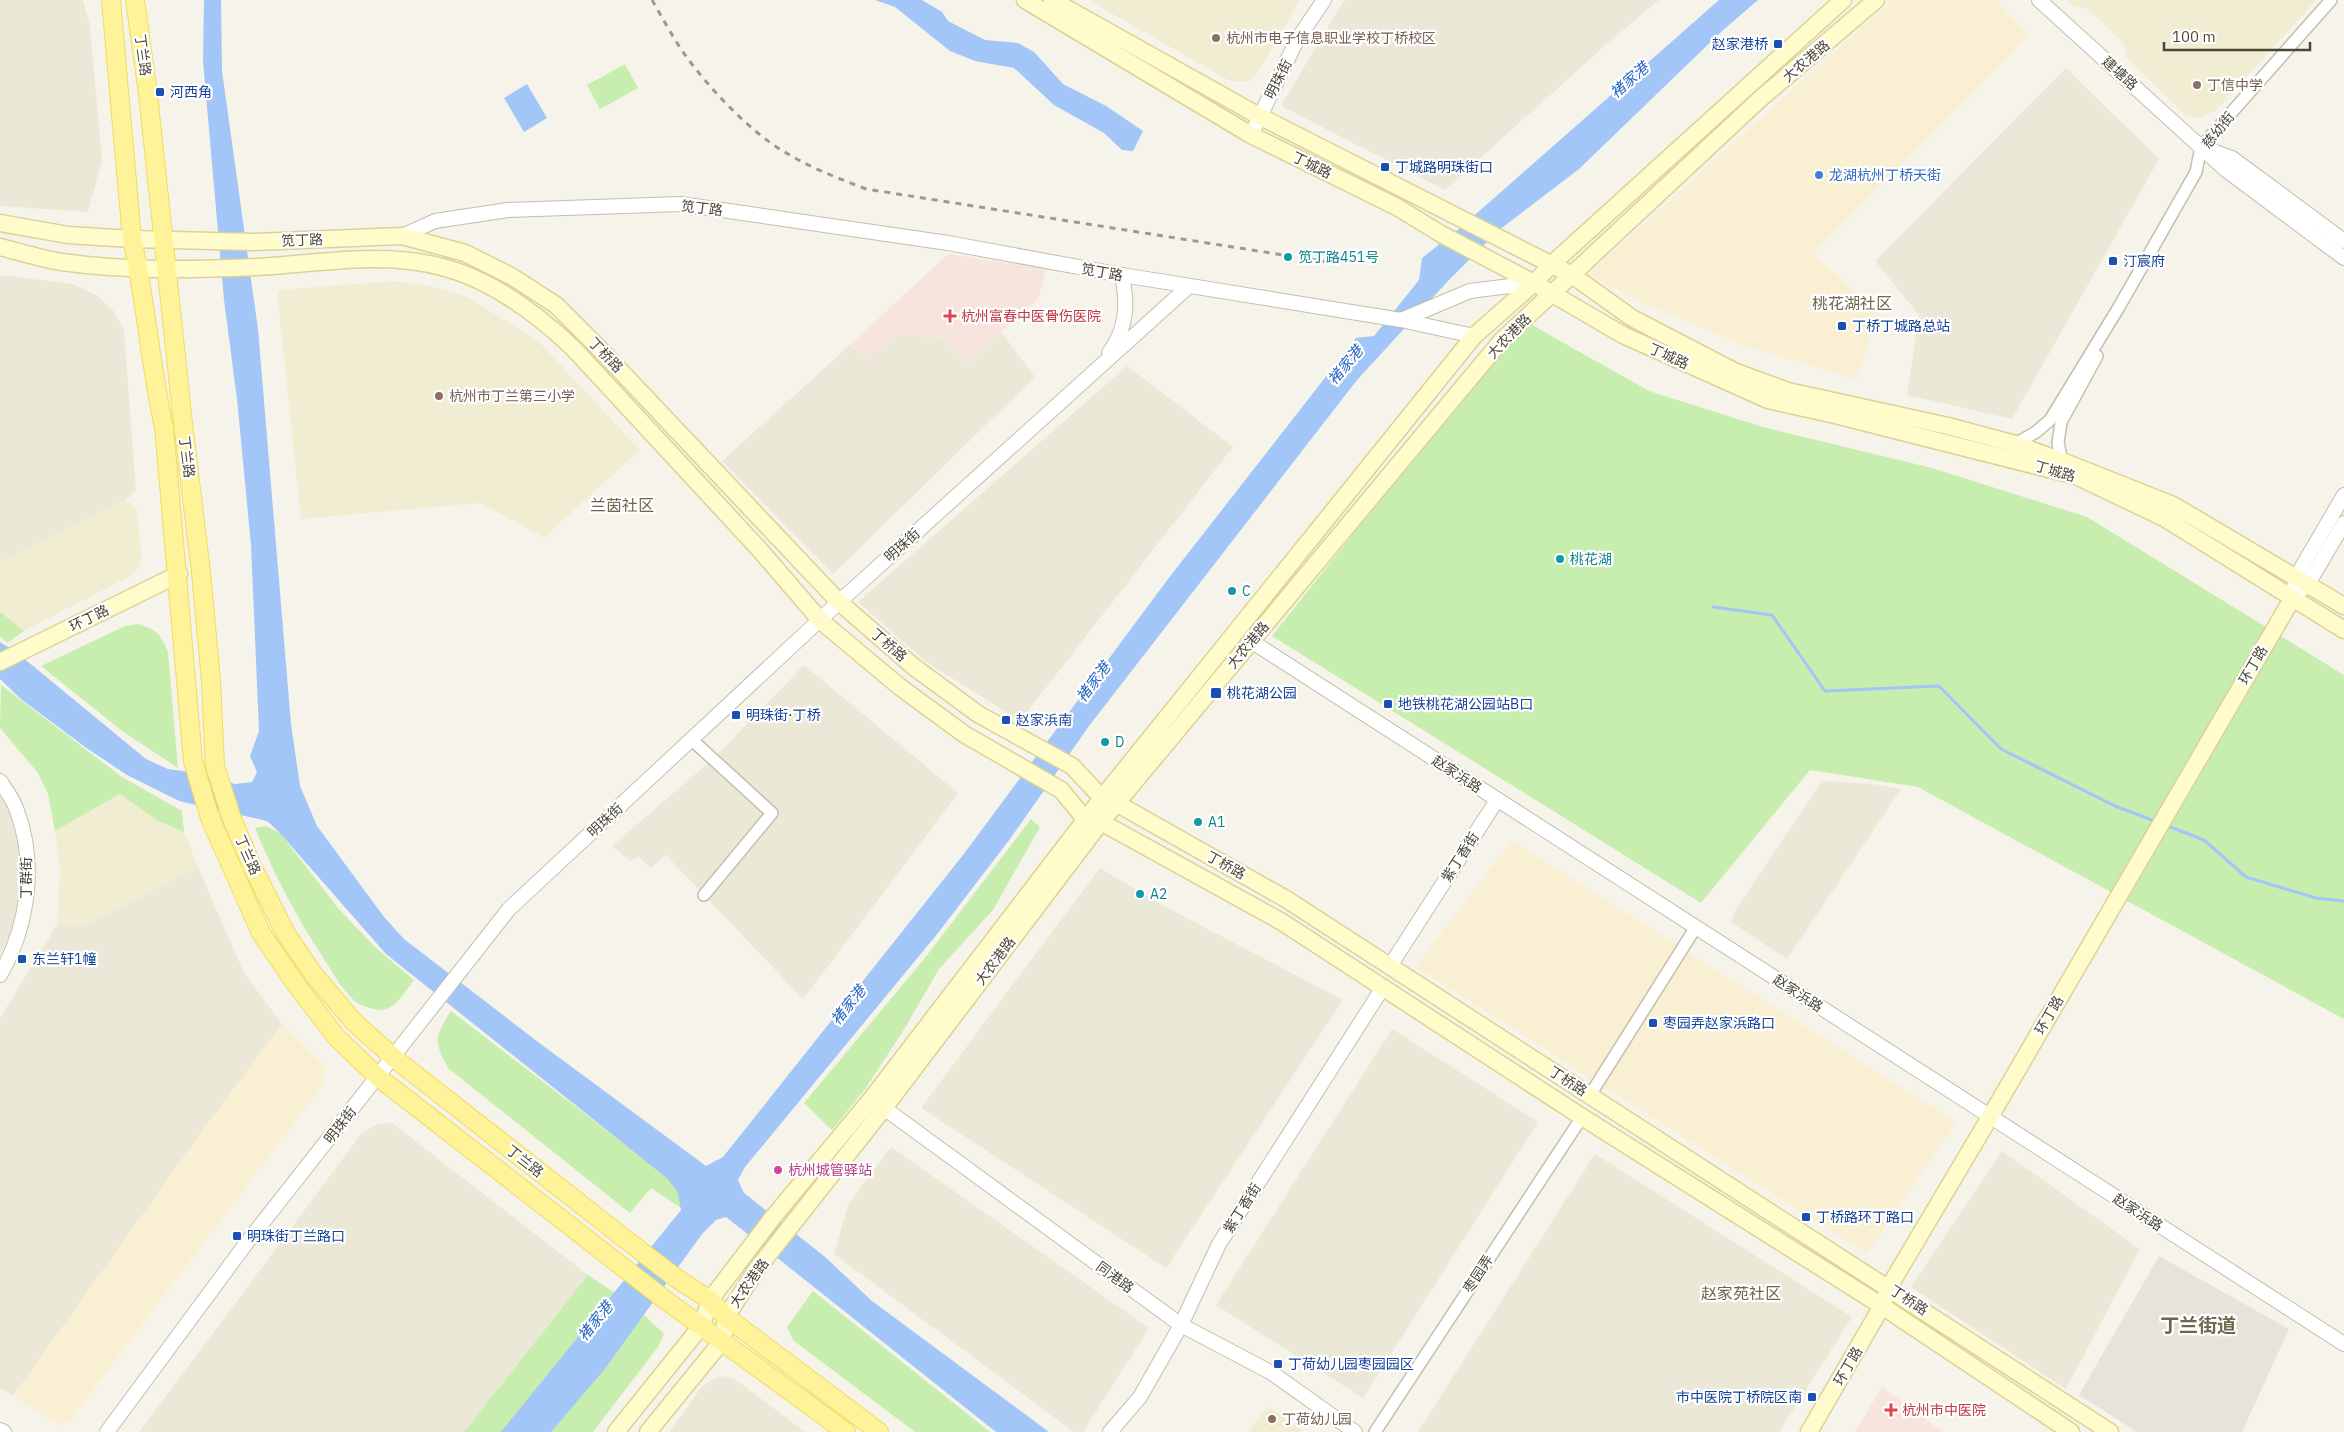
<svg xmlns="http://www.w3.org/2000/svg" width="2344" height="1432" viewBox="0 0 2344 1432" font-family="'IBM Plex Sans','Noto Sans SC',sans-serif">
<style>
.residential{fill:#ebe8d7}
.commercial{fill:#f9f0d4}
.industrial{fill:#e6e3db}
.education{fill:#f0edd3}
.medical{fill:#f7e5dd}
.green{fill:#c7edaf}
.water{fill:#a2c6f7}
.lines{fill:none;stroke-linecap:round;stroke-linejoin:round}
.stream{stroke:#a2c6f7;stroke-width:3}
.minor-casing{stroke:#c3bfab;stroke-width:14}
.tertiary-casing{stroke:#c3bfab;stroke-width:16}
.secondary-casing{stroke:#dad396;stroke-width:19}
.primary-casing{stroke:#efdc5f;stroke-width:20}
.minor{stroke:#fff;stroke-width:11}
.tertiary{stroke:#fff;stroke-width:14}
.secondary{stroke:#fffbcb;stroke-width:16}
.primary{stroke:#fff39a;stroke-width:18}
.rail{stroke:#999;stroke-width:3;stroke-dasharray:6 6;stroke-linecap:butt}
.education-dot{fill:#8d6e63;stroke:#fff;stroke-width:2}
.transit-dot{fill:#1a4fb4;stroke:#fff;stroke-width:2}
.shop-dot{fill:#3f7fe0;stroke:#fff;stroke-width:2}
.culture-dot{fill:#0f9aa8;stroke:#fff;stroke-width:2}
.health-dot{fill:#e0444e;stroke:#fff;stroke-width:2}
.hotel-dot{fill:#d1479c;stroke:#fff;stroke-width:2}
.labels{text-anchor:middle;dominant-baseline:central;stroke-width:4.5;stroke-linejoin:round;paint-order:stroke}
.education-label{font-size:14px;fill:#785e54;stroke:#fff;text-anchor:start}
.transit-label{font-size:14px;fill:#164399;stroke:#fff;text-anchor:start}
.street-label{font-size:14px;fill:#4b4737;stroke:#fff}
.shop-label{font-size:14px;fill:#366cbe;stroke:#fff;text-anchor:start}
.culture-label{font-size:14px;fill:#0d838f;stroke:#fff;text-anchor:start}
.health-label{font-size:14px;fill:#be3a42;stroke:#fff;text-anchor:start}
.hotel-label{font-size:14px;fill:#b23c85;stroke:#fff;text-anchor:start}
.water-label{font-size:15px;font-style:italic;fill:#2565c2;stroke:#fff}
.quarter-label{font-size:16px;fill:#6f674d;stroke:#fff}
.district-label{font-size:19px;font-weight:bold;fill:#6f674d;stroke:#fff}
</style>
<rect width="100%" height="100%" fill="#f6f4ea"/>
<g class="residential">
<path d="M0,0H83L90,26L102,160L88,212L0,206Z"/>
<path d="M1346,0H1659L1610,41L1445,190L1281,106L1342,3Z"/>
<path d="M2066,68L2159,159L2012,419L1907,395L1919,315L1875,261Z"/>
<path d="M0,275L73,284L96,295L113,310L124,330L136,491L125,500L0,562Z"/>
<path d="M1001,332L1035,377L833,574L722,461L851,344L865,359L893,334L942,338L967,363Z"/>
<path d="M1127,366L1233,447L1020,721L925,661L858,602Z"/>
<path d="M804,665L958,793L803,999L666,855L651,868L638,856L630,861L612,846L714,758Z"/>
<path d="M0,771L12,790L28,840L16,927L0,953Z"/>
<path d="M1822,781L1873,784L1901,789L1787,959L1731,922L1735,911Z"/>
<path d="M198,867L244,973L282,1024L13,1396L0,1388V1018L57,925L70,926L88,924Z"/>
<path d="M1100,868L1162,905L1343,1000L1166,1268L921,1108Z"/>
<path d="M1392,1029L1538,1122L1363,1398L1216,1305Z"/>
<path d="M392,1123L588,1275L464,1432H139L362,1133L377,1124Z"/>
<path d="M891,1147L1149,1328L1083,1432H1074L834,1254L848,1205Z"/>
<path d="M2002,1151L2140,1249L2066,1389L1911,1287Z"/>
<path d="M1595,1154L1852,1317L1779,1432H1418Z"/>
<path d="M723,1376L735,1379L805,1432H669L701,1388L713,1379Z"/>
</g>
<g class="commercial">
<path d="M1892,0H1996L2029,36L1813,253L1878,314L1856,379L1748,347L1650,306L1587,275Z"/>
<path d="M1512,840L1956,1122L1867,1254L1416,967Z"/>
<path d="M282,1024L325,1067L321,1087L70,1421L59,1425L13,1396L197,1138Z"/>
</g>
<path class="industrial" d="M2159,1256L2289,1329L2242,1432H2137L2079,1395Z"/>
<g class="education">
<path d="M1088,0H1300L1258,72L1249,81H1230Z"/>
<path d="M2069,0H2316L2215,111L2199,118L2186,115L2128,59L2123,43L2088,9L2073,6Z"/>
<path d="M396,281L431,286L470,298L540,343L640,450L544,537L480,503L301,519L277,290Z"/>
<path d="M125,500L136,507L141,551V565L132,575L24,631L0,612V562Z"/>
<path d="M120,794L158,821L184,832L198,867L88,924L70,926L57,925L60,871L55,831Z"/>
<path d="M1268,1406L1303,1432H1248Z"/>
</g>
<g class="medical">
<path d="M948,254L1046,269L1038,299L967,363L942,338L893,334L865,359L851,344Z"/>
<path d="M1882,1387L1943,1432H1855Z"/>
</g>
<g class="green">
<path d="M625,64L638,88L600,109L587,85Z"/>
<path d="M1523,320L1649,391L1763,427L1932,468L2087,517L2344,675V1019L1918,787L1810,770L1701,903L1272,636Z"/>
<path d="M0,612L24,631L7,643L0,636Z"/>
<path d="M138,624C158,630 160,634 168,652L178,768L122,731L41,666L125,626Z"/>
<path d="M1,685L122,777L182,811L184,832L158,821L120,794L55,831L48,794L38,773L0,728Z"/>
<path d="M1031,819L1040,827L993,910L939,969L905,1028L865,1089L832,1130L804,1103L925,958Z"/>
<path d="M266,826L280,833L338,908L376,948L414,980C406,990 395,1010 381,1010C374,1010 361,1006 356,1002C343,991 335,976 326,962C298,920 274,875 255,828Z"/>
<path d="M451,1011L684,1190L681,1208L651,1188L630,1213L448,1068C433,1040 435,1037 451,1011Z"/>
<path d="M588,1275L618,1295L513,1432H464Z"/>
<path d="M813,1291L990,1432H915L794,1341L787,1327Z"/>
<path d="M639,1310L664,1334L658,1347L593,1432H549Z"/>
</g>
<g class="water">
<path d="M204,0H221L222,71L258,329L291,724L300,786L317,826L384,917L404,939L542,1045L706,1166L723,1157L963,855L1168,579L1356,338L1374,336L1419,280L1422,258L1460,228L1719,0H1758L1722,31L1579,169L1499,230L1448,281L1357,380L1089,726L1010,839L938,933L745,1167L738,1180L744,1193L824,1256L872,1301L1049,1432H996L726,1217L716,1220L702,1234L604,1370L551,1432H501L681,1210L678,1193L668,1179L386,954L278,831L267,821L179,801L127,775L85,747L21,699L0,679V642L16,652L146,759L168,769L204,774L235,784L252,782L257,772L250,756L259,731L251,545L237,399L224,300L203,61Z"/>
<path d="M875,0H922L942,12L948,21L985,40L1018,43L1034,52L1063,84L1106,106L1143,131L1133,151L1122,150L1104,133L1054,105L1014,68L975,61L950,51L895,7Z"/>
<path d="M527,84L547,118L524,132L504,98Z"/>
</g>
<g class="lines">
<g class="stream">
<path d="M1713,607L1772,615L1825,691L1939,686L2001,749L2115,806L2157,822"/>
<path d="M2165,825L2204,840L2246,877L2316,898L2344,901"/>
</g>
<g class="minor-casing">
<g id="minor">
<path d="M2015,444L2036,432L2050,420L2119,307L2196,172L2201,147L2331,0"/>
<path d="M2062,461L2058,443L2061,422L2097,356"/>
<path d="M692,740L772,813L704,895"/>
<path d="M1590,1095L1696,927"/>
<path d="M1375,1432L1582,1117"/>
</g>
</g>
<g class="tertiary-casing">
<g id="tertiary">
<path d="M2039,0L2226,170L2344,258"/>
<path d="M1251,135L1297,40L1324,0"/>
<path d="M2207,149L2232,158L2344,241"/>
<path d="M402,236L435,221L508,210L681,204L948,243L1122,275L1401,320L1474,336"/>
<path d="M1401,320L1470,291L1534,283"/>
<path d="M1109,353C1127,329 1128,303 1122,275"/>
<path d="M2300,591L2308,584L2344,523"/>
<path d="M2292,599L2296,577L2344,495"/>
<path d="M1251,641L2344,1344"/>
<path d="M0,781C6,790 14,800 17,811C37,864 28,927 0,975"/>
<path d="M1390,966L1497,800"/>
<path d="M884,1108L1181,1325L1272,1373L1355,1432"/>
<path d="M0,1430L4,1432"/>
<path d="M107,1432L245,1245L509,909L839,602L1188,287"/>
<path d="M1110,1432L1140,1397L1181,1325L1219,1244L1382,989"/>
</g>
</g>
<g class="secondary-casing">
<g id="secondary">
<path d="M1025,0L1251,135L1397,207L1441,234L1534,283L1623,335L1768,400L1835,415L2076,476L2164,518L2344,630"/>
<path d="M1052,0L1259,116L1572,275L1632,318L1736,372L1788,391L1948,426L2015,444L2062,461L2173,505L2344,606"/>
<path d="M0,223L68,235L132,239L253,242L402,236L465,253L511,276L556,305L597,346L839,602L914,667L978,714L1072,766L1102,798L1116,803L1286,899L2110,1432"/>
<path d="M0,247C20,252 42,259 62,262C126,271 191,270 255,267C319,264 383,250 446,268C493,281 538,315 573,348L759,549L821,621L900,687L964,734L1061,790L1085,819L1101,822L1282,922L1582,1117L1882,1306L2071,1432"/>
<path d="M0,662L179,574"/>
<path d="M616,1432L702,1325L710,1300L774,1216L872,1098L1102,798L1474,336L1534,283L1552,264L1843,0"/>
<path d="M648,1432L723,1340L726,1317L757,1269L884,1108L1101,822L1502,340L1760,99L1876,0"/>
<path d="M1809,1432L1882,1306L1889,1287L1990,1117L2292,599"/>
</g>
</g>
<g class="primary-casing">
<g id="primary">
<path d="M111,0L132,239C146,301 150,365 164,427L193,761L210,818L261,933L295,983L337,1038L378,1077L664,1299L846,1432"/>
<path d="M135,0L148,94L183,423L201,572L211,681L215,766L232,819L252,866L286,934L314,975L353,1021L394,1058L629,1242L676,1278L710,1300L726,1317L879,1432"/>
</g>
</g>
<use href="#minor" class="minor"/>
<use href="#tertiary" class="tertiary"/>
<use href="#secondary" class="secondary"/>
<use href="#primary" class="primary"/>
<path class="rail" d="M652,0C662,17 672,36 683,52C707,86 748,130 783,151C809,167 837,178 866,189L1334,263"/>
</g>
<g class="education-dot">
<circle cx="1216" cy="38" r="5"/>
<circle cx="2197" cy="85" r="5"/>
<circle cx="439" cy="396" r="5"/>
<circle cx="1272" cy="1419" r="5"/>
</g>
<g class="transit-dot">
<rect x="1773" y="39" width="10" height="10" rx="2.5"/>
<rect x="155" y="87" width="10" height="10" rx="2.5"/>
<rect x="1380" y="162" width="10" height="10" rx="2.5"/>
<rect x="2108" y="256" width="10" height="10" rx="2.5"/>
<rect x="1837" y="321" width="10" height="10" rx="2.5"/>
<rect x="1210" y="687" width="12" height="12" rx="2.5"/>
<rect x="1383" y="699" width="10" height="10" rx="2.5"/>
<rect x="731" y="710" width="10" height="10" rx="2.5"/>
<rect x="1001" y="715" width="10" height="10" rx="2.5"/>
<rect x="17" y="954" width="10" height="10" rx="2.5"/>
<rect x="1648" y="1018" width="10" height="10" rx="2.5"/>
<rect x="1801" y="1212" width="10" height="10" rx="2.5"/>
<rect x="232" y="1231" width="10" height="10" rx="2.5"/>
<rect x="1273" y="1359" width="10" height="10" rx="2.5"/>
<rect x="1807" y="1392" width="10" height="10" rx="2.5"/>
</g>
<circle class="shop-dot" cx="1819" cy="175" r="5"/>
<g class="culture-dot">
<circle cx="1288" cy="257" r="5"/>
<circle cx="1560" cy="559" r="5"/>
<circle cx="1232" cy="591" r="5"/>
<circle cx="1105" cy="742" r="5"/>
<circle cx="1198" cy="822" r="5"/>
<circle cx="1140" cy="894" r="5"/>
</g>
<g class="health-dot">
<path d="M947.5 308.5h5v5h5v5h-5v5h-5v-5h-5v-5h5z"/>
<path d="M1888.5 1402.5h5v5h5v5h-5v5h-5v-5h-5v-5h5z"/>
</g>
<circle class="hotel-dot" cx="778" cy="1170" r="5"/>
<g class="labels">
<g class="education-label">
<text x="1226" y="38">杭州市电子信息职业学校丁桥校区</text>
<text x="2207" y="85">丁信中学</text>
<text x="449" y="396">杭州市丁兰第三小学</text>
<text x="1282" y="1419">丁荷幼儿园</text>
</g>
<g class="transit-label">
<text x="1768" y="44" text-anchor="end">赵家港桥</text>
<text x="170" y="92">河西角</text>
<text x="1395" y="167">丁城路明珠街口</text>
<text x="2123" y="261">汀宸府</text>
<text x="1852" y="326">丁桥丁城路总站</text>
<text x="1227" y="693">桃花湖公园</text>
<text x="1398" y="704">地铁桃花湖公园站B口</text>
<text x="746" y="715">明珠街·丁桥</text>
<text x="1016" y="720">赵家浜南</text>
<text x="32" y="959">东兰轩1幢</text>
<text x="1663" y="1023">枣园弄赵家浜路口</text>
<text x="1816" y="1217">丁桥路环丁路口</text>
<text x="247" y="1236">明珠街丁兰路口</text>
<text x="1288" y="1364">丁荷幼儿园枣园园区</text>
<text x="1802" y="1397" text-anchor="end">市中医院丁桥院区南</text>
</g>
<g class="street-label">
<text transform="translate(143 55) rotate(82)">丁兰路</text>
<text transform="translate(1806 61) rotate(-40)">大农港路</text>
<text transform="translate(2120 73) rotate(42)">建塘路</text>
<text transform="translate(1278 79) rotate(-63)">明珠街</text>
<text transform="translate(2218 130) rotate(-51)">慈幼街</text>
<text transform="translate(1312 165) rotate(26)">丁城路</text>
<text transform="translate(702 208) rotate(7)">笕丁路</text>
<text transform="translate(302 240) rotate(-2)">笕丁路</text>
<text transform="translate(1102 272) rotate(10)">笕丁路</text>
<text transform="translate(1509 336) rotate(-46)">大农港路</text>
<text transform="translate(606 355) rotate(46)">丁桥路</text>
<text transform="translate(1669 356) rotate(24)">丁城路</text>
<text transform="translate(187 457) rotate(83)">丁兰路</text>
<text transform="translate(2055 471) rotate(16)">丁城路</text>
<text transform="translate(902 545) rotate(-42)">明珠街</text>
<text transform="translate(89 618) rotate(-26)">环丁路</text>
<text transform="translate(889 645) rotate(41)">丁桥路</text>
<text transform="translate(1248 645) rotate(-50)">大农港路</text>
<text transform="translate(2253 665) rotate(-60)">环丁路</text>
<text transform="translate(1457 774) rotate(33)">赵家浜路</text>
<text transform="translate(605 820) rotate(-43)">明珠街</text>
<text transform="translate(248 855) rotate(66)">丁兰路</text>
<text transform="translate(1460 857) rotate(-57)">紫丁香街</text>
<text transform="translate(1226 865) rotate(29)">丁桥路</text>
<text transform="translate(26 878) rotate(-89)">丁群街</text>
<text transform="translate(995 961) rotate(-53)">大农港路</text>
<text transform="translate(1798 993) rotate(33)">赵家浜路</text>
<text transform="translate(2049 1015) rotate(-60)">环丁路</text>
<text transform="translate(1568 1081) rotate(33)">丁桥路</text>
<text transform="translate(340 1125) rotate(-52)">明珠街</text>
<text transform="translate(525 1161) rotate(38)">丁兰路</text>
<text transform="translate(1242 1208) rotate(-57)">紫丁香街</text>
<text transform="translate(2138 1212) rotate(33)">赵家浜路</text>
<text transform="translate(1478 1274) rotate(-57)">枣园弄</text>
<text transform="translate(1115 1277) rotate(36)">同港路</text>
<text transform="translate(749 1283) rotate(-55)">大农港路</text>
<text transform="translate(1909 1300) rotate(33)">丁桥路</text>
<text transform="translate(1848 1366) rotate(-60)">环丁路</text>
</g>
<g class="shop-label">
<text x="1829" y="175">龙湖杭州丁桥天街</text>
</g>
<g class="culture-label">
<text x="1298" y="257">笕丁路451号</text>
<text x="1570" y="559">桃花湖</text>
<text x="1242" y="591">C</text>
<text x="1115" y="742">D</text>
<text x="1208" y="822">A1</text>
<text x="1150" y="894">A2</text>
</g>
<g class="health-label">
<text x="961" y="316">杭州富春中医骨伤医院</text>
<text x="1902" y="1410">杭州市中医院</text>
</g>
<g class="hotel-label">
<text x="788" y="1170">杭州城管驿站</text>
</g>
<g class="water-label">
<text transform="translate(1629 80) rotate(-41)">褚家港</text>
<text transform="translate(1345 365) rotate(-50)">褚家港</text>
<text transform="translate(1093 682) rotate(-53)">褚家港</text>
<text transform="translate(848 1005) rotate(-51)">褚家港</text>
<text transform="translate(595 1321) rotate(-51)">褚家港</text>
</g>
<g class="quarter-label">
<text x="1852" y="303">桃花湖社区</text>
<text x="622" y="505">兰茵社区</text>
<text x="1741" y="1293">赵家苑社区</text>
</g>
<g class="district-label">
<text x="2198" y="1325">丁兰街道</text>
</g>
</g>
<path d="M2164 42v8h146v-8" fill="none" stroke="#4b4737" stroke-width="2.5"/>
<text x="2172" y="42" font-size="15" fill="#4b4737" stroke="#ffffff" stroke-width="4" paint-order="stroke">100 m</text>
</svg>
